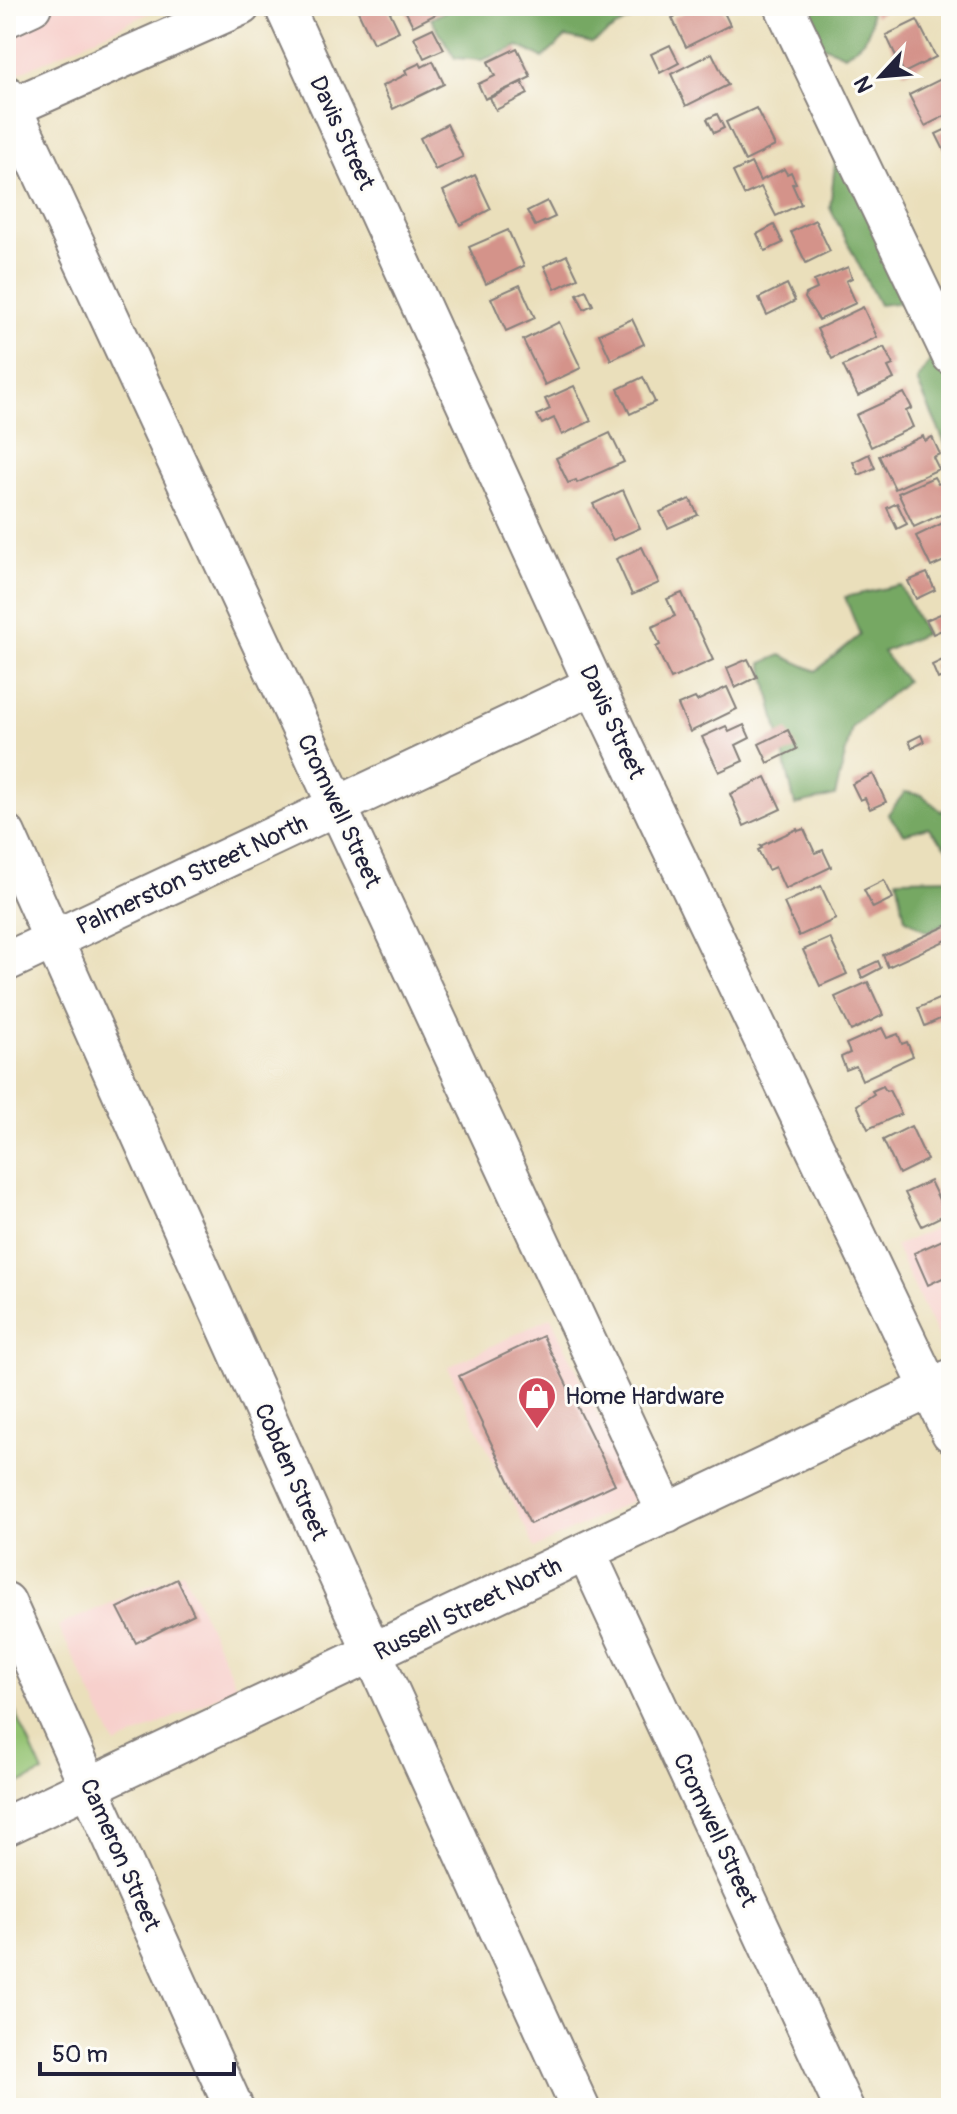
<svg xmlns="http://www.w3.org/2000/svg" width="957" height="2114" viewBox="0 0 957 2114" font-family="Pangolin,sans-serif">
<style>
.built{fill:#f7d0cc}
.green{fill:#93c271;stroke:#5a7256;stroke-width:2}
.forest{fill:#76a863;stroke:#4c654f;stroke-width:2}
.building{fill:#d4938a}
.lines{fill:none;stroke-linecap:round;stroke-linejoin:round}
.minor-casing{stroke:#86807b;stroke-width:42}
.minor{stroke:#fff;stroke-width:38}
.labels{text-anchor:middle;dominant-baseline:central;stroke-width:6;stroke-linejoin:round;paint-order:stroke}
.street-label{font-size:24px;fill:#22223b;stroke:#fdfcf7}
.poi-label{font-size:24px;fill:#22223b;stroke:#fdfcf7;text-anchor:start}
</style>
<rect width="100%" height="100%" fill="#fdfcf7"/>
<filter id="ink" filterUnits="userSpaceOnUse"><feTurbulence type="fractalNoise" baseFrequency=".0125" numOctaves="2"/><feDisplacementMap in="SourceGraphic" scale="16" xChannelSelector="R" yChannelSelector="G"/><feConvolveMatrix kernelMatrix="1 2 1 2 8 2 1 2 1" color-interpolation-filters="sRGB"/></filter>
<filter id="wash" filterUnits="userSpaceOnUse"><feTurbulence type="fractalNoise" baseFrequency=".006" numOctaves="4" result="noise"/><feDisplacementMap in="SourceGraphic" scale="32" xChannelSelector="R" yChannelSelector="G"/><feGaussianBlur stdDeviation="1.8" result="paint"/><feColorMatrix in="noise" values="0 0 0 0 0 0 0 0 0 0 0 0 0 0 0 0 0 1.4 0 .05"/><feComposite in="paint" operator="in"/></filter>
<g filter="url(#wash)">
<rect width="100%" height="100%" fill="#eadfbb"/>
<g class="built">
<path d="M6,6H165L6,79Z"/>
<path d="M951,1221V1355L947,1357L895,1246Z"/>
<path d="M551,1317L638,1498L535,1548L448,1367Z"/>
<path d="M183,1571L237,1687L116,1745L58,1626Z"/>
</g>
<path class="green" d="M6,1691L43,1773L6,1790Z"/>
<g class="forest">
<path d="M447,6H664L625,22L592,43L566,37L543,58L519,46L482,60L455,58L431,19L446,11Z"/>
<path d="M802,6H869C876,31 864,42 845,55L821,45Z"/>
<path d="M838,136L914,301L879,305L830,208Z"/>
<path d="M951,348V457L917,381L937,350Z"/>
<path d="M900,585L925,634L883,652L906,681L852,727L835,796L795,805L762,663L781,655L816,671L860,635L845,597Z"/>
<path d="M905,792L922,795L941,811L951,807V852L928,827L904,834L888,814Z"/>
<path d="M951,878V920L928,932L905,918L897,879Z"/>
</g>
<g id="blocks">
<g class="building">
<path d="M364,6H387L399,31L373,43L357,9Z"/>
<path d="M403,6H440L442,11L413,26Z"/>
<path d="M695,6H721L730,25L686,47L672,18Z"/>
<path d="M870,6H894L875,16Z"/>
<path d="M917,20L936,57L904,73L886,35Z"/>
<path d="M433,28L444,49L424,58L414,37Z"/>
<path d="M670,45L679,63L660,73L651,54Z"/>
<path d="M517,48L531,77L485,99L478,84L495,76L488,62Z"/>
<path d="M712,53L728,85L686,106L671,74Z"/>
<path d="M433,61L444,84L393,109L382,86L407,74L405,70L420,63L422,67Z"/>
<path d="M951,74V113L925,126L909,95Z"/>
<path d="M522,82L528,94L496,110L490,98Z"/>
<path d="M756,108L775,146L745,161L726,122Z"/>
<path d="M717,114L724,128L714,133L707,119Z"/>
<path d="M447,124L463,157L435,170L420,138Z"/>
<path d="M951,127V164L936,134Z"/>
<path d="M751,163L760,181L784,169L787,174L791,172L796,183L792,184L801,204L776,216L761,187L744,195L733,172Z"/>
<path d="M475,175L491,209L460,225L443,191Z"/>
<path d="M547,201L555,217L535,226L527,211Z"/>
<path d="M815,220L830,251L806,263L791,232Z"/>
<path d="M774,225L783,243L765,251L757,234Z"/>
<path d="M508,230L524,266L486,284L469,247Z"/>
<path d="M567,255L578,278L555,289L544,266Z"/>
<path d="M848,267L852,278L846,281L856,303L819,320L805,298L806,294L817,289L814,281Z"/>
<path d="M787,284L795,301L767,315L759,298Z"/>
<path d="M520,285L535,318L506,331L491,298Z"/>
<path d="M586,290L593,305L584,309L577,294Z"/>
<path d="M863,307L877,337L832,359L817,329Z"/>
<path d="M632,319L644,344L611,360L599,334Z"/>
<path d="M559,322L581,368L545,385L523,340Z"/>
<path d="M884,347L893,365L888,367L894,379L858,396L843,366Z"/>
<path d="M643,377L655,402L630,414L618,389Z"/>
<path d="M574,386L591,421L562,435L554,418L542,424L537,415L550,409L545,399Z"/>
<path d="M904,393L912,408L906,411L913,427L871,447L856,415Z"/>
<path d="M610,433L624,462L577,483L576,480L568,483L556,458Z"/>
<path d="M923,436L925,441L932,437L940,454L933,457L939,469L895,489L879,456Z"/>
<path d="M869,454L875,468L859,475L853,462Z"/>
<path d="M934,477L938,484L951,478V510L914,527L898,493Z"/>
<path d="M623,490L640,528L613,540L593,504Z"/>
<path d="M690,499L698,515L668,528L660,512Z"/>
<path d="M897,503L907,524L897,529L887,508Z"/>
<path d="M951,519V558L931,567L916,536Z"/>
<path d="M642,547L659,583L632,595L616,559Z"/>
<path d="M927,573L935,590L916,599L908,581Z"/>
<path d="M682,593L713,660L671,679L656,647L660,645L652,627L675,616L667,599Z"/>
<path d="M945,612L951,626L933,634L926,620Z"/>
<path d="M951,656V673L938,679L932,665Z"/>
<path d="M748,659L757,677L735,688L727,668Z"/>
<path d="M727,687L737,709L690,732L678,705L695,698L697,701Z"/>
<path d="M744,725L750,738L736,745L743,761L719,772L702,737L726,726L729,732Z"/>
<path d="M788,730L797,749L768,763L759,744Z"/>
<path d="M921,735L924,742L912,748L909,741Z"/>
<path d="M873,774L886,802L870,809L865,798L860,800L852,784Z"/>
<path d="M766,777L781,809L744,826L730,794Z"/>
<path d="M797,829L798,831L804,829L815,853L823,850L831,867L785,889L775,867L768,870L758,850L762,848L760,846Z"/>
<path d="M884,880L893,898L873,908L864,890Z"/>
<path d="M821,886L836,919L799,936L784,903Z"/>
<path d="M948,925L951,938L888,967L883,955Z"/>
<path d="M830,938L847,974L820,986L803,950Z"/>
<path d="M878,961L881,968L862,978L859,970Z"/>
<path d="M868,982L883,1015L851,1031L835,997Z"/>
<path d="M945,996L951,1014L925,1026L918,1008Z"/>
<path d="M882,1028L887,1038L898,1034L902,1044L907,1042L913,1056L862,1080L856,1066L846,1070L841,1057L850,1053L846,1044Z"/>
<path d="M883,1086L886,1091L889,1090L901,1114L868,1129L857,1105L874,1094L872,1091Z"/>
<path d="M911,1126L927,1160L899,1174L883,1140Z"/>
<path d="M930,1181L946,1214L922,1226L905,1193Z"/>
<path d="M951,1236V1274L928,1285L914,1253Z"/>
<path d="M543,1336L615,1484L530,1524L459,1376Z"/>
<path d="M177,1579L194,1614L136,1643L118,1608Z"/>
</g>
</g>
</g>
<g filter="url(#ink)">
<use href="#blocks" fill-opacity="0" stroke="#86807b" stroke-width="2"/>
<g class="lines">
<g class="minor-casing">
<g id="minor">
<path d="M284,6L594,685L951,1433"/>
<path d="M784,6L951,355"/>
<path d="M6,18L32,6"/>
<path d="M6,95L667,1514"/>
<path d="M6,110L241,6"/>
<path d="M6,834L373,1654L580,2108"/>
<path d="M6,962L594,685"/>
<path d="M586,1552L844,2108"/>
<path d="M6,1602L234,2108"/>
<path d="M6,1826L950,1379"/>
</g>
</g>
<use href="#minor" class="minor"/>
</g>
</g>
<defs>
<g id="shop-pin" transform="scale(2)"><path d="M0 17L-7.5 6A9.5 9.5 0 1 1 7.5 6Z" fill="#d1495b" stroke="#fdfcf7"/><path d="M-5-2.5h2.3a2.7 3.5 0 0 1 5.4 0H5L5.5 6h-11ZM-1.5-2.5h3a1.5 2.3 0 0 0-3 0Z" fill="#fff"/></g>
</defs>
<g fill-rule="evenodd">
<use href="#shop-pin" x="537" y="1396"/>
</g>
<g class="labels">
<g class="street-label">
<text transform="translate(342 133) rotate(65)">Davis Street</text>
<text transform="translate(612 722) rotate(65)">Davis Street</text>
<text transform="translate(339 811) rotate(65)">Cromwell Street</text>
<text transform="translate(192 875) rotate(-25)">Palmerston Street North</text>
<text transform="translate(291 1472) rotate(66)">Cobden Street</text>
<text transform="translate(468 1609) rotate(-26)">Russell Street North</text>
<text transform="translate(715 1830) rotate(65)">Cromwell Street</text>
<text transform="translate(120 1855) rotate(66)">Cameron Street</text>
</g>
<g class="poi-label">
<text x="565" y="1396">Home Hardware</text>
</g>
</g>
<rect width="957" height="2114" fill="none" stroke="#fdfcf7" stroke-width="32"/>
<g transform="translate(881 76) rotate(244)" stroke="#fdfcf7" stroke-width="6" paint-order="stroke">
<path d="M0-6L14 30L0 20L-14 30Z" fill="#22223b"/>
<text y="-12" font-size="22" font-weight="bold" text-anchor="middle" fill="#22223b">N</text>
</g>
<path d="M40 2062v12h194v-12" fill="none" stroke="#22223b" stroke-width="4"/>
<text x="52" y="2062" font-size="24" fill="#22223b" stroke="#fdfcf7" stroke-width="6" paint-order="stroke">50 m</text>
</svg>
